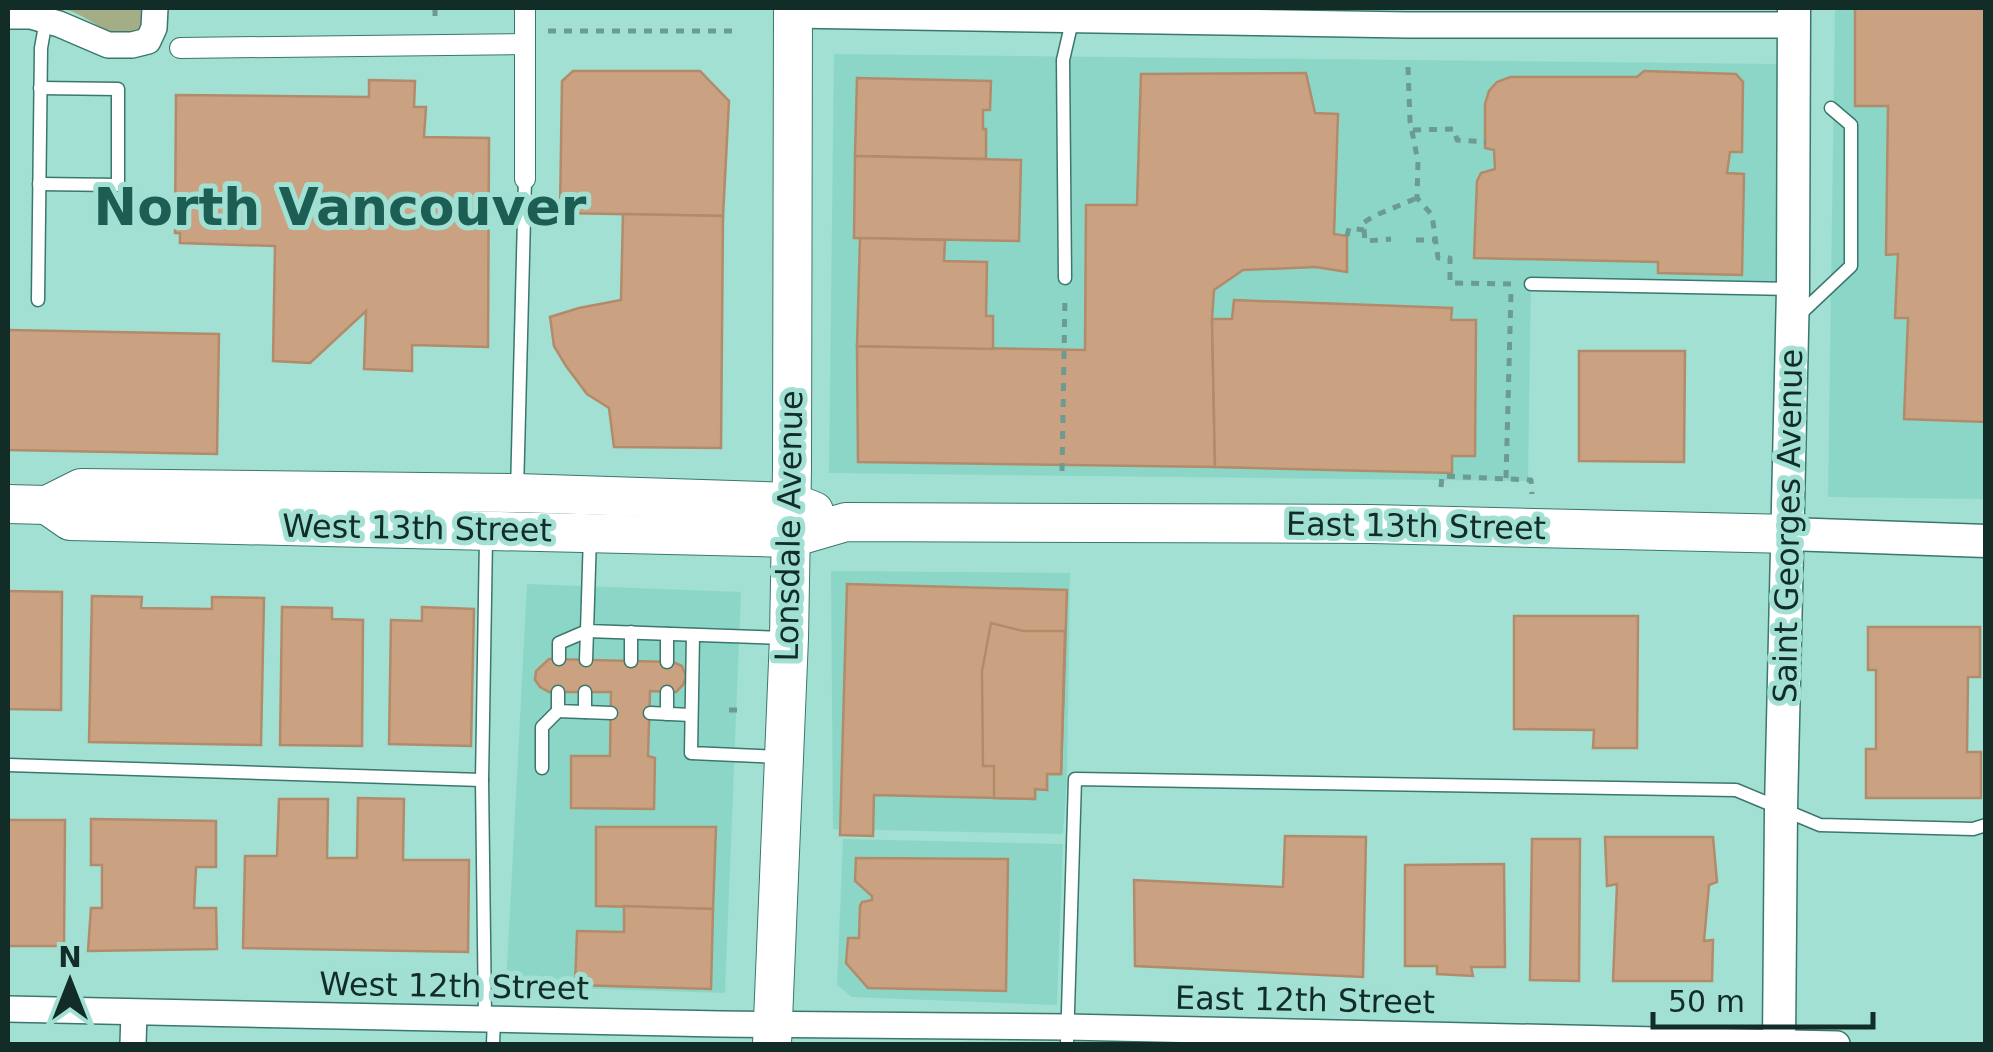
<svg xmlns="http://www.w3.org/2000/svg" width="1993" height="1052" viewBox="0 0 1993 1052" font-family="'DejaVu Sans',sans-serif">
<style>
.built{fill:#8cd6c8}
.green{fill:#a3ae86}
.building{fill:#caa281;stroke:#b28b6a;stroke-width:2.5}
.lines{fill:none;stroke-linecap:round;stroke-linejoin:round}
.service-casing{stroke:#3a786d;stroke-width:15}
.pedestrian-casing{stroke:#3a786d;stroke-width:22}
.minor-casing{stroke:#3a786d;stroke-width:28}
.tertiary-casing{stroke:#3a786d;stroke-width:35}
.secondary-casing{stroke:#3a786d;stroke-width:40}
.path{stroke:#6b9b91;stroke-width:5;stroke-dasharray:8 8;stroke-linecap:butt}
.service{stroke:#fff;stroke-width:12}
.pedestrian{stroke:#fff;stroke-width:20}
.minor{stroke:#fff;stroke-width:25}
.tertiary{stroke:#fff;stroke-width:32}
.secondary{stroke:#fff;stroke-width:38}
.labels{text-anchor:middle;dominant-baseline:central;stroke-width:10;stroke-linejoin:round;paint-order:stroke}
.street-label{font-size:32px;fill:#122c27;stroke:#a1e0d3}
.town-label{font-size:52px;font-weight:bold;fill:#1d5e54;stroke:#a1e0d3}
</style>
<rect width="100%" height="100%" fill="#a1e0d3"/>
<g class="built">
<path d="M1835,8H1985V499L1828,497Z"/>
<path d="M834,54L1777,64L1776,281L1531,279L1528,481L829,473Z"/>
<path d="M831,571L1070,573L1067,778L1063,834L833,829Z"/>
<path d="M527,584L741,592L725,993L506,986Z"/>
<path d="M843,839L1063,844L1057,1005L852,997L837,985Z"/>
</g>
<path class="green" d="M20,8H148L144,28C116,51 91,13 62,9C49,6 34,8 20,8Z"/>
<g class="building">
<path d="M1855,8H1986V422L1904,419L1908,318H1895L1898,254L1886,255L1888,106H1855Z"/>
<path d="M573,71H700L729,101L723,216L560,213L562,81Z"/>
<path d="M1644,71L1736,74L1743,82L1742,152H1730L1727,173L1744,174L1742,275L1658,273V262L1474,258L1477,181L1481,173L1495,169L1494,150L1485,148V104L1489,91L1497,82L1510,77H1637Z"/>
<path d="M1306,73L1315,113L1338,114L1334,234L1347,236V272L1316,267L1243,270L1214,290L1212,319L1215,467L858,462L857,346L1085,350L1086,205H1137L1141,74Z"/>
<path d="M857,78L991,81L990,110H983V129H986V159L855,156Z"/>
<path d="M369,80L415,81L414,107H426L424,137L489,138L488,347L412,345V371L364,369L366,311L310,363L273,361L275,246L180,243V233H175L176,95L369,97Z"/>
<path d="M855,156L1021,160L1019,241L854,238Z"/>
<path d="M623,214L723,216L721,448L614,447L609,408L587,394L566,366L554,346L550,317L579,308L621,300Z"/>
<path d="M860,238L945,240L944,261L987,262L986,316H993V349L857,346Z"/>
<path d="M1234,300L1452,308L1451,320H1476L1475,456H1452V473L1215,467L1212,319H1232Z"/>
<path d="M8,330L219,334L217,454L8,450Z"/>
<path d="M1579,351H1685L1684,462L1579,461Z"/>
<path d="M847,584L1067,590L1061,774H1047V790L1035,789V799L874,795L873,836L840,835Z"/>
<path d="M8,591L62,592L61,710L8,709Z"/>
<path d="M92,596L142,597L141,608L212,609V597L264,598L261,745L89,742Z"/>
<path d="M282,607L332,608V619L363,620L362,746L280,745Z"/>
<path d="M422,607L474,609L471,746L389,744L391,620L422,621Z"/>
<path d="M1514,616H1638L1637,748H1593L1594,730L1514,729Z"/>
<path d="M991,623L1023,631H1065L1061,774H1047V790L1035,789V799L994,798V766H983L982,671Z"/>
<path d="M1868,627H1980V677H1968L1967,752H1981V798H1866V749H1876V670H1868Z"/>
<path d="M549,659L673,662L682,666L686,676L683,685L676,692L650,691L648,756L655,758L654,809L571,808V756H610L611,692H549L540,687L535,680L536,671Z"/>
<path d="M358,798L404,799L403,860H469L468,952L243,948L245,856H277L279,799H328L327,858H357Z"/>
<path d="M91,819L216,821V867H196L194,908H216L217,949L88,951L91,908H102V865H91Z"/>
<path d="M8,820H65L64,946H8Z"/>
<path d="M596,827H716L713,909L596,906Z"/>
<path d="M1285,836L1366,837L1363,977L1135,966L1134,880L1283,887Z"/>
<path d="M1605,837H1713L1717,882L1709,885L1704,941L1713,940L1712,981H1613L1617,884L1607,886Z"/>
<path d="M1532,839H1580L1579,981L1530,980Z"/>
<path d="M856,858L1008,859L1006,991L868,988L846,963L848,938H859L860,906L862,902L872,900V896L855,881Z"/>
<path d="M1504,864L1505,967H1471L1473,976L1437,974V966H1405V865Z"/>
<path d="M624,906L713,909L711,989L575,985L577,931L624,932Z"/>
</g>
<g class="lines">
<g class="service-casing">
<g id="service">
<path d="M39,184L118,185V89L40,88"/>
<path d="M1065,278L1063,60L1073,17"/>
<path d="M1531,284L1791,289"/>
<path d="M38,300L41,48L46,20"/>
<path d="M1798,316L1851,266V125L1831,108"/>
<path d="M517,492L525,179"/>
<path d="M590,535L587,631L786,638"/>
<path d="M631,632V661"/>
<path d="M667,634V662"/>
<path d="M693,635L691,753L780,757"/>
<path d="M559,659V643L587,631L586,660"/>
<path d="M558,692V711L611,713"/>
<path d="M667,692V714"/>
<path d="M585,712V692"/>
<path d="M650,713L691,715"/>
<path d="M8,765L482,780"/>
<path d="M542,768V727L558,711"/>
<path d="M485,1019L482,780L486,537"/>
<path d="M493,1044L494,1019"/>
<path d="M1067,1044L1075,779L1736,790L1820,825L1973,829L1986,825"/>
</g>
</g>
<g class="pedestrian-casing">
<g id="pedestrian">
<path d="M525,8V179"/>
<path d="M180,48L525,44"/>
</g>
</g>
<g class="minor-casing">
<g id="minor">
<path d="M793,15L1408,25H1793"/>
<path d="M8,16H31L59,24L108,45H132L148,41L154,28L155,8"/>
<path d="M8,1009L720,1024L1067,1027L1837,1044"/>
<path d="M133,1044L134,1013"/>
</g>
</g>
<g class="tertiary-casing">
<g id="tertiary">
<path d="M1789,534L1986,541"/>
<path d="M1779,1044L1781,809L1793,289L1794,8"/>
</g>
</g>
<g class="secondary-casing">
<g id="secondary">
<path d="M8,504L47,505L81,488L517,493L791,502L814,511"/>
<path d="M47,505L70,521L791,538L846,522L1371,524L1789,534"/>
<path d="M772,1044L789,638L792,469L793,8"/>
</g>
</g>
<g class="path">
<path d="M435,8V22"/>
<path d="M548,31H738"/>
<path d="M1408,67L1410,121L1418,162L1417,198L1432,215L1438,258H1450V283L1511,284"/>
<path d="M1413,130L1454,129L1457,140L1486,142"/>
<path d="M1364,230L1365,241L1391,239"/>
<path d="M1347,236L1349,228L1364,230L1363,223L1374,216L1417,198"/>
<path d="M1416,240H1437"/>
<path d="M1062,471L1065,296"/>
<path d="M1506,478L1511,292"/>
<path d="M1441,487L1442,476L1531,480L1532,494"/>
<path d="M729,710H743"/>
</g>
<use href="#service" class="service"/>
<use href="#pedestrian" class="pedestrian"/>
<use href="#minor" class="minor"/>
<use href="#tertiary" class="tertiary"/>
<use href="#secondary" class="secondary"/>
</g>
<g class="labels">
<g class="street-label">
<text transform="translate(789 526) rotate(-89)">Lonsdale Avenue</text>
<text transform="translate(1416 526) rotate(1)">East 13th Street</text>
<text transform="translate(1788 526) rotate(-89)">Saint Georges Avenue</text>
<text transform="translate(417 528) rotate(1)">West 13th Street</text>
<text transform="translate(454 986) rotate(1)">West 12th Street</text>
<text transform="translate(1305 1000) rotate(1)">East 12th Street</text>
</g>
<g class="town-label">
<text x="340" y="207">North Vancouver</text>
</g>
</g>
<rect width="1993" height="1052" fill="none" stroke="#122c27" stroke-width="20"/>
<g transform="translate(70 982)" stroke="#a1e0d3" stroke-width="8" paint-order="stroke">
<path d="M0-8L18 38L0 25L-18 38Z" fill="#122c27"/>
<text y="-15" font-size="28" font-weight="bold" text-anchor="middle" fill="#122c27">N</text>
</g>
<path d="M1653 1012v15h220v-15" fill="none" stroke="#122c27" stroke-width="5"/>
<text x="1668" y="1012" font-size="30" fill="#122c27" stroke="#a1e0d3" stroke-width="8" paint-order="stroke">50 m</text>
</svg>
